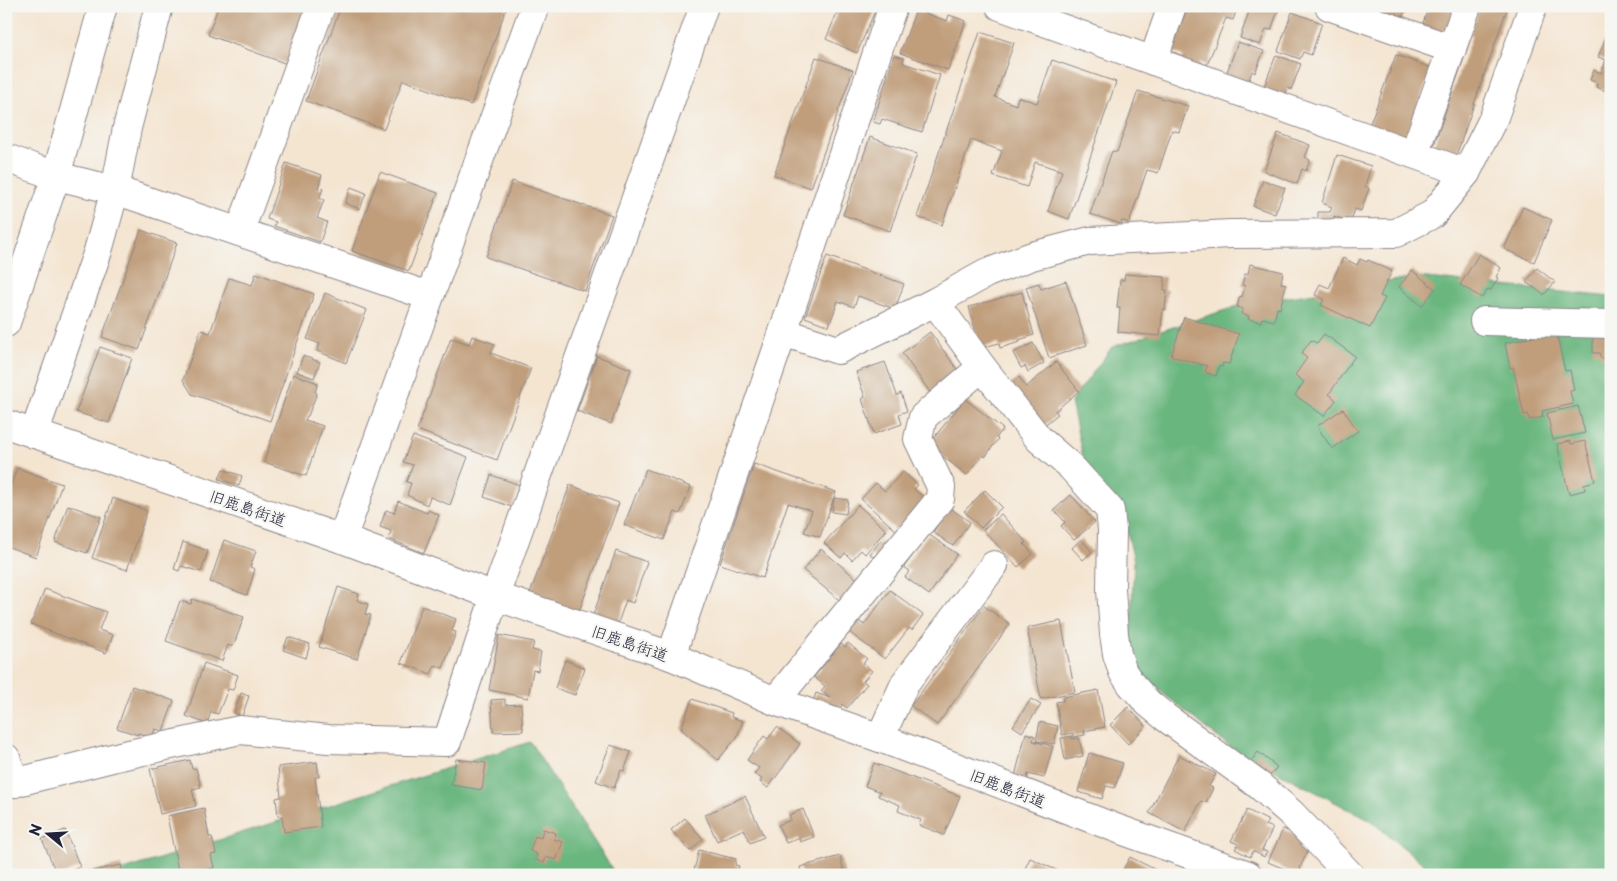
<svg xmlns="http://www.w3.org/2000/svg" width="1617" height="881" viewBox="0 0 1617 881" font-family="'Playpen Sans','Klee One',sans-serif">
<style>
.forest{fill:#69b67e;stroke:#466c5c}
.building{fill:#c09e7c}
.lines{fill:none;stroke-linecap:round;stroke-linejoin:round}
.minor-casing{stroke:#8b8486;stroke-width:30}
.minor{stroke:#fff;stroke-width:28}
.labels{text-anchor:middle;dominant-baseline:central;stroke-width:4.5;stroke-linejoin:round;paint-order:stroke}
.street-label{font-size:16px;fill:#22223b;stroke:#f6f6f2}
</style>
<rect width="100%" height="100%" fill="#f6f6f2"/>
<filter id="ink" filterUnits="userSpaceOnUse"><feTurbulence type="fractalNoise" baseFrequency=".02" numOctaves="2"/><feDisplacementMap in="SourceGraphic" scale="10" xChannelSelector="R" yChannelSelector="G"/><feConvolveMatrix kernelMatrix="1 2 1 2 8 2 1 2 1" color-interpolation-filters="sRGB"/></filter>
<filter id="wash" filterUnits="userSpaceOnUse"><feTurbulence type="fractalNoise" baseFrequency=".0096" numOctaves="4" result="noise"/><feDisplacementMap in="SourceGraphic" scale="20" xChannelSelector="R" yChannelSelector="G"/><feGaussianBlur stdDeviation="1.12" result="paint"/><feColorMatrix in="noise" values="0 0 0 0 0 0 0 0 0 0 0 0 0 0 0 0 0 1.4 0 .05"/><feComposite in="paint" operator="in"/></filter>
<g filter="url(#wash)">
<rect width="100%" height="100%" fill="#f4e5d1"/>
<g class="forest">
<path d="M1417,277L1611,297V875H1437L1371,821L1230,747L1129,666L1134,561L1123,514L1088,480L1071,402L1112,347L1244,304Z"/>
<path d="M530,742L616,875H108Z"/>
</g>
<g id="blocks">
<g class="building">
<path d="M207,6H308L287,64L208,35L217,10Z"/>
<path d="M341,6H507L471,105L403,80L384,129L306,101Z"/>
<path d="M840,6H877L857,53L826,39Z"/>
<path d="M1188,6H1208V8L1223,13L1226,6H1238L1233,20L1226,18L1207,65L1200,62L1198,70L1181,63L1183,56L1171,51Z"/>
<path d="M1251,6H1273L1279,8L1271,30L1266,29L1260,45L1240,38Z"/>
<path d="M1382,6H1410L1408,12L1405,10L1400,25L1378,17Z"/>
<path d="M1429,6H1456L1448,31L1444,30L1441,39L1420,31Z"/>
<path d="M1480,6H1508L1456,156L1433,148L1472,35L1470,34Z"/>
<path d="M916,10L947,21L949,15L966,21L948,70L900,53Z"/>
<path d="M1292,12L1322,23L1311,55L1303,52L1300,59L1278,51Z"/>
<path d="M1611,25V94L1608,93L1609,92L1596,87L1597,83L1590,80L1594,70L1601,73L1606,60L1598,57Z"/>
<path d="M980,32L1014,43L995,97L1016,105L1018,97L1037,103L1052,60L1116,82L1069,219L1048,211L1062,171L1035,162L1027,187L993,176L1002,151L971,140L942,225L917,217Z"/>
<path d="M1238,42L1264,51L1255,73L1252,71L1246,88L1224,80Z"/>
<path d="M894,55L904,58L903,63L940,75L922,132L882,119L880,124L873,122Z"/>
<path d="M1276,55L1301,64L1291,90L1288,88L1283,100L1262,92Z"/>
<path d="M1396,55L1432,68L1405,140L1369,126Z"/>
<path d="M816,57L853,70L811,188L774,175Z"/>
<path d="M1138,91L1188,106L1179,132L1172,130L1158,173L1147,170L1129,223L1122,221L1121,224L1090,214L1112,151L1117,152Z"/>
<path d="M1278,133L1310,145L1305,157L1310,160L1306,171L1302,169L1297,184L1264,171Z"/>
<path d="M870,137L917,154L890,231L843,215Z"/>
<path d="M1337,155L1371,166L1365,186L1369,188L1361,211L1355,209L1351,222L1334,216L1333,225L1318,224V212H1330L1332,207L1322,203Z"/>
<path d="M286,163L322,175L318,188L323,189L319,198L324,200L317,218L327,222L320,242L274,226L276,222L267,219Z"/>
<path d="M380,172L438,193L409,271L352,251Z"/>
<path d="M1263,180L1285,188L1275,214L1253,206Z"/>
<path d="M512,181L612,215L585,291L486,257Z"/>
<path d="M351,187L366,193L360,209L345,203Z"/>
<path d="M1523,207L1552,220L1534,262L1504,249Z"/>
<path d="M141,230L177,243L139,350L102,337Z"/>
<path d="M1479,254L1501,268L1496,277L1498,278L1491,290L1488,289L1482,298L1460,285Z"/>
<path d="M827,256L904,284L895,309L858,296L854,307L838,301L829,326L805,317Z"/>
<path d="M1343,258L1357,265L1360,259L1367,262L1368,260L1392,271L1380,296L1385,298L1370,328L1321,305L1324,299L1315,295L1320,284L1329,288Z"/>
<path d="M1250,264L1283,272L1281,283L1286,284L1280,309L1277,308L1274,321L1262,318L1261,322L1248,319L1249,316L1241,314L1243,309L1237,307L1240,296L1242,297L1245,286L1242,285L1245,274H1248Z"/>
<path d="M1537,268L1555,282L1544,295L1526,282Z"/>
<path d="M1412,270L1435,289L1422,306L1399,287Z"/>
<path d="M256,273L314,294L270,421L192,394L183,380L201,330L210,333L229,278L252,285Z"/>
<path d="M1125,274L1165,277L1164,290H1167L1165,310L1163,309L1160,336L1118,332L1120,308H1117L1120,280H1124Z"/>
<path d="M1066,281L1087,345L1049,358L1026,287L1039,283L1041,289Z"/>
<path d="M1022,292L1034,335L1019,340L1020,342L1000,348L999,343L980,348L969,307Z"/>
<path d="M325,293L367,310L346,363L317,351L320,344L307,339Z"/>
<path d="M1184,317L1239,334L1229,364L1223,363L1222,367L1219,366L1216,376L1205,372L1207,366L1171,356Z"/>
<path d="M1593,330H1611V354H1609V358H1600V353H1593Z"/>
<path d="M930,332L960,373L932,395L902,353Z"/>
<path d="M1556,332L1565,371L1570,370L1574,390L1570,391L1573,404L1542,411L1543,417L1529,420L1528,414L1524,415L1513,367L1510,368L1505,343Z"/>
<path d="M1324,334L1355,356L1329,394L1336,400L1324,416L1295,395L1304,382L1295,375L1307,358L1301,354L1311,340L1317,343Z"/>
<path d="M472,336L495,344L491,353L531,368L497,460L417,430L451,338L469,344Z"/>
<path d="M1033,343L1044,363L1028,372L1025,366L1021,368L1013,353Z"/>
<path d="M100,347L132,358L109,423L76,412Z"/>
<path d="M303,356L320,362L314,378L297,372Z"/>
<path d="M597,356L631,369L611,424L577,411Z"/>
<path d="M885,362L897,395L901,393L907,411L899,414L902,424L874,434L862,399L865,397L856,372Z"/>
<path d="M1056,362L1079,391L1055,411L1058,414L1042,427L1011,384L1019,377L1026,387Z"/>
<path d="M293,374L318,383L315,392L317,393L308,416H307L305,420L323,426L306,476L264,462Z"/>
<path d="M965,399L1003,429L996,438L998,439L985,457L983,455L967,475L928,445Z"/>
<path d="M1578,406L1585,433L1553,440L1547,413Z"/>
<path d="M1343,409L1358,431L1332,449L1317,426Z"/>
<path d="M413,436L468,457L450,505L430,497L427,505L407,495L411,483L406,482L413,465L403,462Z"/>
<path d="M1570,441L1571,444L1585,441L1595,481L1584,484L1585,490L1569,494L1557,444Z"/>
<path d="M754,464L836,492L820,537L804,532L812,511L788,503L763,578L720,564Z"/>
<path d="M17,468L62,484L36,557L6,546V500Z"/>
<path d="M223,469L242,476L239,486L219,479Z"/>
<path d="M646,469L691,487L680,514L675,512L664,540L624,525Z"/>
<path d="M903,472L918,485L914,489L925,498L899,533L861,499L876,483L885,491Z"/>
<path d="M491,475L520,485L512,507L484,497Z"/>
<path d="M570,485L619,503L578,614L529,596Z"/>
<path d="M985,490L1002,507L981,528L964,511Z"/>
<path d="M1071,495L1095,522L1074,540L1061,526L1065,522L1054,510Z"/>
<path d="M113,498L147,511L127,570L92,558Z"/>
<path d="M834,498L848,500L846,514L832,512Z"/>
<path d="M398,501L427,513L428,510L439,515L424,553L389,539L391,531L380,527L386,510L394,513Z"/>
<path d="M68,505L101,517L87,553L55,542Z"/>
<path d="M858,505L886,530L865,554L861,550L852,560L845,553L841,558L824,543Z"/>
<path d="M950,508L970,522L953,546L933,532Z"/>
<path d="M1001,514L1026,542L1024,544L1033,554L1018,567L983,530Z"/>
<path d="M928,534L957,554L929,595L905,577L910,571L904,567Z"/>
<path d="M1081,539L1092,552L1083,560L1072,548Z"/>
<path d="M224,540L256,551L250,567L255,569L247,595L210,582Z"/>
<path d="M880,541L888,548L878,560L870,554Z"/>
<path d="M183,542L208,551L201,572L181,566L179,571L174,569Z"/>
<path d="M821,549L862,583L844,604L803,570Z"/>
<path d="M616,551L647,562L633,603L626,600L616,629L591,621Z"/>
<path d="M338,587L359,594L357,600L368,604L365,614L371,615L357,659L319,647Z"/>
<path d="M45,589L106,612L99,630L113,635L106,653L31,624Z"/>
<path d="M890,590L923,615L912,630L909,628L885,659L849,632L858,620L864,625Z"/>
<path d="M192,599L244,617L233,647L228,645L222,661L166,641L180,601L191,604Z"/>
<path d="M422,606L456,619L452,631L456,632L443,668L435,665L431,674L401,663Z"/>
<path d="M984,606L1010,624L937,725L911,706Z"/>
<path d="M1061,621L1075,692L1041,699L1027,628Z"/>
<path d="M499,635L534,642L532,650L541,652L538,671L533,670L528,698L489,690Z"/>
<path d="M288,637L310,644L306,658L283,650Z"/>
<path d="M848,643L867,659L863,663L872,671L863,681L867,684L847,708L842,704L839,713L812,704L816,693L830,698L821,691L825,686L814,677L841,644L845,647Z"/>
<path d="M565,660L585,668L575,695L555,688Z"/>
<path d="M204,663L238,675L233,690L228,689L218,714L211,712L207,724L186,716Z"/>
<path d="M132,686L174,701L163,731L155,729L152,738L138,733V735L117,728Z"/>
<path d="M1098,690L1105,727L1084,731L1085,735L1074,737L1073,733L1062,735L1056,702L1063,701V697Z"/>
<path d="M241,693L249,696L242,716L234,713Z"/>
<path d="M505,699V705L521,704L523,731L493,732L491,700Z"/>
<path d="M692,699L732,713L731,717L743,721L737,737L718,760L681,729Z"/>
<path d="M1031,699L1041,705L1022,732L1013,726Z"/>
<path d="M1128,707L1146,726L1128,744L1110,725Z"/>
<path d="M1040,722L1058,726L1054,744L1036,741Z"/>
<path d="M777,727L800,744L768,788L760,782L762,779L754,774L759,768L747,760L764,736L768,739Z"/>
<path d="M1026,733L1035,736L1033,741L1053,746L1044,778L1028,774L1027,780L1015,776Z"/>
<path d="M1072,736V739L1079,738L1083,756L1065,760L1061,738Z"/>
<path d="M610,745L631,752L624,771L621,770L614,788L596,781Z"/>
<path d="M1258,752L1277,767L1269,777L1250,762Z"/>
<path d="M1089,753L1123,763L1115,788L1106,786L1102,799L1078,792Z"/>
<path d="M1179,755L1216,774L1209,786L1213,788L1206,803L1201,801L1185,832L1149,813Z"/>
<path d="M456,759L486,763L482,790L451,785Z"/>
<path d="M190,760L192,769L196,768L201,787L192,789L196,806L160,814L150,769Z"/>
<path d="M317,762L319,777H315L321,827L284,832L282,816H278L276,798L281,797L278,767Z"/>
<path d="M874,763L960,796L944,835L919,825L921,820L898,811L900,805L878,796L880,792L865,786Z"/>
<path d="M745,796L764,837L750,843L744,829L717,841L705,815Z"/>
<path d="M204,808L209,837H212L216,854L211,855L214,868L179,875L167,816Z"/>
<path d="M803,809L814,837L800,842L799,838L786,843L778,825L791,820L789,815Z"/>
<path d="M1247,810L1269,821L1266,825L1273,828L1262,850L1267,852L1264,857L1253,851L1250,857L1235,849L1238,844L1231,841Z"/>
<path d="M685,818L703,839L690,851L671,830Z"/>
<path d="M543,829L556,833L554,839L563,842L556,860L546,857L544,863L536,860L537,854L530,851L535,836L541,838Z"/>
<path d="M1283,829L1302,837L1309,848L1300,868L1301,869L1299,875L1268,862Z"/>
<path d="M65,830L80,867L61,875H57L42,839Z"/>
<path d="M699,850L736,859L735,865L739,866L737,875H693Z"/>
<path d="M840,856L845,875H802L800,867Z"/>
<path d="M1130,857L1166,875H1116L1118,871L1121,873Z"/>
<path d="M1030,858L1067,875H1022Z"/>
<path d="M121,865L123,875H78V874Z"/>
</g>
</g>
</g>
<g filter="url(#ink)">
<use href="#blocks" fill-opacity="0" stroke="#8b8486" stroke-width="1"/>
<g class="lines">
<g class="minor-casing">
<g id="minor">
<path d="M1000,6L1466,173"/>
<path d="M1329,6L1452,49"/>
<path d="M1153,61L1172,6"/>
<path d="M1414,154L1467,6"/>
<path d="M6,158L56,176L115,190L429,296"/>
<path d="M240,231L321,6"/>
<path d="M935,302L982,367L1039,439L1071,467L1110,510L1112,530L1111,589L1114,634L1117,654L1123,672L1131,684L1148,703L1165,717L1260,786L1291,813L1350,875"/>
<path d="M1484,321L1611,324"/>
<path d="M6,323L56,176L103,6"/>
<path d="M783,332L838,350L935,302L987,273L1032,256L1090,241L1231,234L1396,233L1433,214L1466,173L1494,117L1533,6"/>
<path d="M6,424L342,539L495,596L671,656L775,701L880,738L1121,830L1248,875"/>
<path d="M34,434L98,251L115,190L127,128L159,6"/>
<path d="M342,539L535,6"/>
<path d="M671,656L783,332L893,6"/>
<path d="M775,701L940,499L941,487L918,439L923,417L982,367"/>
<path d="M880,738L905,683L994,565"/>
<path d="M6,758L15,783"/>
<path d="M6,785L120,756L240,730L328,739L447,742L495,596L704,6"/>
</g>
</g>
<use href="#minor" class="minor"/>
</g>
</g>
<g class="labels">
<g class="street-label">
<text transform="translate(248 507) rotate(19)">旧鹿島街道</text>
<text transform="translate(630 642) rotate(19)">旧鹿島街道</text>
<text transform="translate(1008 787) rotate(21)">旧鹿島街道</text>
</g>
</g>
<rect width="1617" height="881" fill="none" stroke="#f6f6f2" stroke-width="25"/>
<g transform="translate(48 834) rotate(288)" stroke="#f6f6f2" stroke-width="4" paint-order="stroke">
<path d="M0-4L9 19L0 12L-9 19Z" fill="#22223b"/>
<text y="-8" font-size="14" font-weight="bold" text-anchor="middle" fill="#22223b">N</text>
</g>
</svg>
